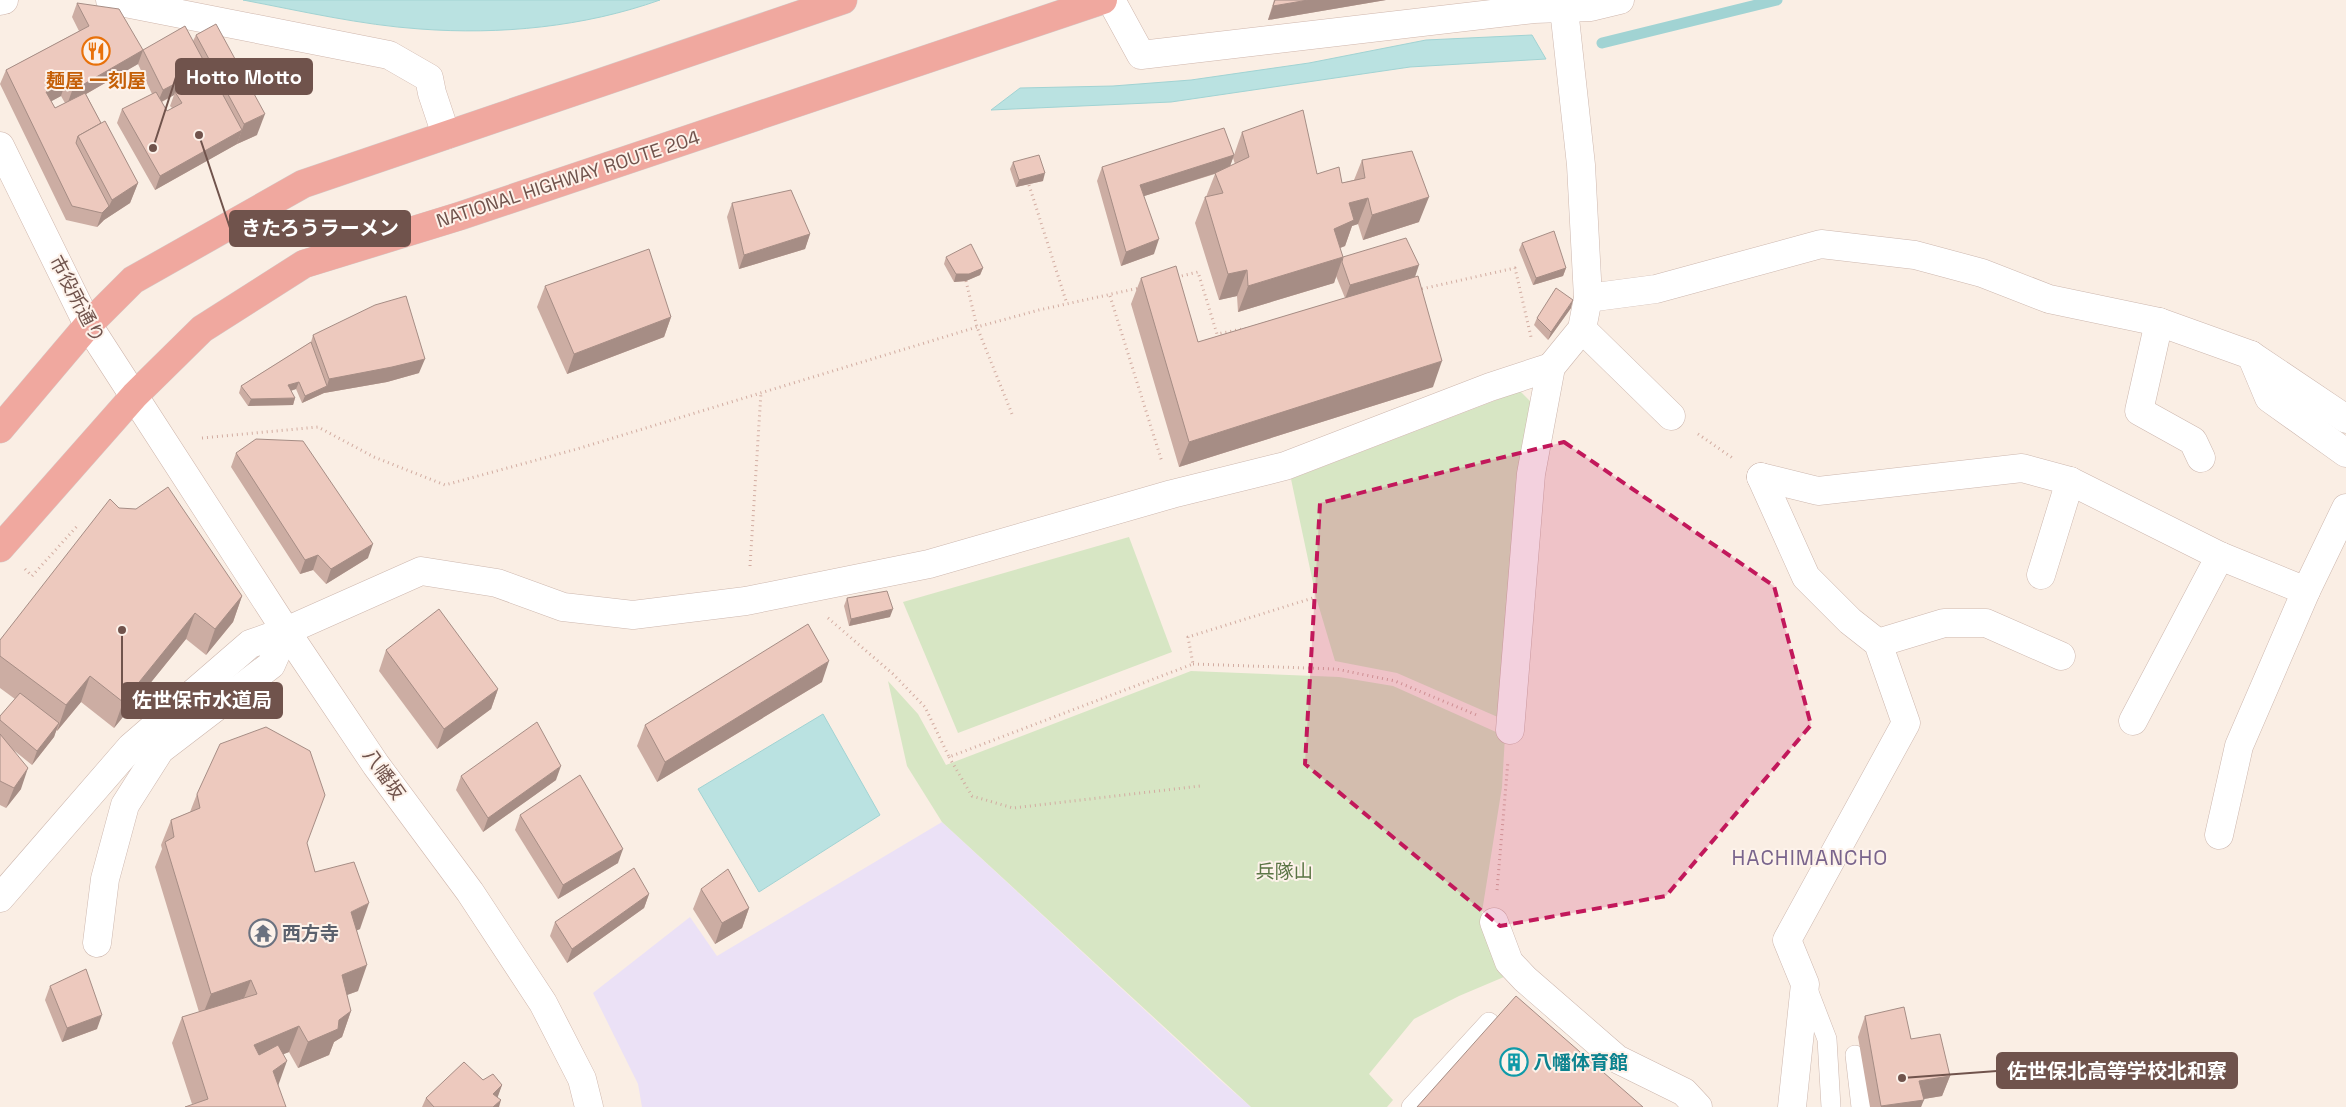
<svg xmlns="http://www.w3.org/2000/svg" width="2346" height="1107" viewBox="0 0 2346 1107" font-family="'Space Grotesk','Noto Sans JP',sans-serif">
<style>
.education{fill:#ebe1f6}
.green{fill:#d7e6c4}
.water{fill:#bae2e1;stroke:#a1d3d3}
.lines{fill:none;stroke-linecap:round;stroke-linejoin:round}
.stream{stroke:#a1d3d3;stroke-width:11}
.lane-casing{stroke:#cdb7ae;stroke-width:20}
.street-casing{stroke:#cdb7ae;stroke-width:29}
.secondary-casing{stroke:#cfb6ac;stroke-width:29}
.highway-casing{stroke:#d4cbc9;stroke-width:29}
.path{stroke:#d2aca1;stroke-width:3;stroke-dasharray:1 4;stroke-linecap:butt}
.lane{stroke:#fff;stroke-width:19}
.street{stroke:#fff;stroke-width:28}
.secondary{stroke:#fff;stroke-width:28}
.highway{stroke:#f0a89f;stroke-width:28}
.wall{fill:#ccada3;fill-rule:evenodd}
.shaded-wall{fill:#a68d85}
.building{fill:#edc9be;stroke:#a68d85}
.marked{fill:#c2185b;fill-opacity:0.2;stroke:#c2185b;stroke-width:4;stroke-dasharray:10 6;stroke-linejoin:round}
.labels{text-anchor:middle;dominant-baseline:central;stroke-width:4;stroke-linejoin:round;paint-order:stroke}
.food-label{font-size:19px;font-weight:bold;fill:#c56008;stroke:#fdf2ea}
.street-label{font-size:19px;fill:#70534c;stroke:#fdf2ea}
.park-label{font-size:19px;fill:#5b7545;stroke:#fdf2ea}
.worship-label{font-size:19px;font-weight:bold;fill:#5b616d;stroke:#fdf2ea;text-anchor:start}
.culture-label{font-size:19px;font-weight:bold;fill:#0d838f;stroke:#fdf2ea;text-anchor:start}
.quarter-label{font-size:21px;letter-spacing:1px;fill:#79648c;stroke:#fdf2ea}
.leader{fill:none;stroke:#70534c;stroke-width:2}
.callout-dot{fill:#70534c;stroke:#fdf2ea;stroke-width:2}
.callout{fill:#70534c;stroke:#70534c;stroke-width:2}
.callout-label{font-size:20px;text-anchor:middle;font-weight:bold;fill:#fff}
</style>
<rect width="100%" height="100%" fill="#faeee4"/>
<path class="education" d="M942,822L1220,1080L1251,1107H642L638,1084L593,993L690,917L717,956Z"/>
<g class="green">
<path d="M1520,391L1533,404L1500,718L1397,673L1335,661L1316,597L1291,479Z"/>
<path d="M1129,537L1172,652L958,733L903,602Z"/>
<path d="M1191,671L1339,677L1393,686L1505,736L1502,787L1481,918L1499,963L1511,974L1459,996L1414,1019L1369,1074L1393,1100L1387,1107H1251L942,822L907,766L888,681L918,714L946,765Z"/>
</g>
<g class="water">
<path d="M243,0H660C584,27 500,35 420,29C361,25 301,11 243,0Z"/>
<path d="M1532,35L1546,59L1410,67L1171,102L991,110L1020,88L1113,86L1191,80L1309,63L1426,40Z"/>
<path d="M823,714L880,815L759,892L698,789Z"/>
</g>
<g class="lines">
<path class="stream" d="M1602,43L1777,0"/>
<g class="lane-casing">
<g id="lane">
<path d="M1807,987L1827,1039L1831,1107"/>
<path d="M1855,1055L1861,1107"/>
<path d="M1411,1107L1489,1022"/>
</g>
</g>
<g class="street-casing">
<g id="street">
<path d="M1588,298L1656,289L1821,244L1915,255L1982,273L2049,299L2159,322L2251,355L2346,419"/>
<path d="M2159,322L2139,411L2193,441L2201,458"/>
<path d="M1582,329L1671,416"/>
<path d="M2251,355L2269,398L2346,453"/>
<path d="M1761,477L1818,491L2022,468L2070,481L2220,556L2306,591L2239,746L2219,835"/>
<path d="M1761,477L1806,577L1850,621L1878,643L1906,723L1787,940L1805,984L1792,1107"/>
<path d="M2041,575L2070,481"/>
<path d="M2306,591L2346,508"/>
<path d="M1878,643L1944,623H1986L2061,656"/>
<path d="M2133,721L2220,556"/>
<path d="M1510,730L1531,474L1551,367L1582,329L1588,298L1581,165L1564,9"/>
<path d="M0,898L131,747L250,644L286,631L421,571L497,583L563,607L633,615L746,601L929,564L1172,494L1285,466L1490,387L1551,367"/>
<path d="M1494,922L1509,962L1525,979L1617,1059L1684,1092L1698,1107"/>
<path d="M97,943L105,879L125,805L160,750L271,665L286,631"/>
</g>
</g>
<g class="secondary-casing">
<g id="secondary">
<path d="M110,0L389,55L429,78L432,93L446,135"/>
<path d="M1111,0L1141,55L1534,9L1591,7L1620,0"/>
<path d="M0,1L4,0"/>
<path d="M0,146L88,325L286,631L376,765L470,892L543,1003L582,1079L589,1107"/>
</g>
</g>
<g class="highway-casing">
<g id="highway">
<path d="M0,429L88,325L133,280L303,184L843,0"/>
<path d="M0,548L135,395L202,329L304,264L460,216L1103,0"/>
</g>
</g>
<g class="path">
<path d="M1029,185L1067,304"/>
<path d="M1177,277L1198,272L1217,334L1248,328"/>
<path d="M966,281L977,327L1012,414"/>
<path d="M1417,290L1515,268L1531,337"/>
<path d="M1110,296L1162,462"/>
<path d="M1698,434L1734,459"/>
<path d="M202,438L318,427L374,457L445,485L577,449L977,327L1039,310L1139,288"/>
<path d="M750,566L761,392"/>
<path d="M25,569L32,576L79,524"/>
<path d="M828,618L893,674L925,707L949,757L1193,664L1188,637L1316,597"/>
<path d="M1193,664L1336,669L1395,681L1479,716"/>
<path d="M949,757L972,796L1013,808L1200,786"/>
<path d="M1497,890L1508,761"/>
</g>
<use href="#lane" class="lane"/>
<use href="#street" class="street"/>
<use href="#secondary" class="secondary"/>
<use href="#highway" class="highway"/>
</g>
<g class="wall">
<path d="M1274,0H1386L1268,20Z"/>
<path d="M77,3L143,50L193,41L196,35L257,135L237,144L155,190L117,123L122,109L152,94L138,64L86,94L101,123L138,183L130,203L104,220L97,227L66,220L0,84L6,70L79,31L72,17ZM174,95L170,106L172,108L167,111L162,102ZM61,96L65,103L55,108L51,101Z"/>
<path d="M1242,132L1317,174L1342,183L1354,180L1362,160L1419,222L1363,240L1358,224L1352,226L1345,246L1340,248L1343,257L1415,277L1433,387L1179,467L1131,304L1141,278L1198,342L1345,298L1336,276L1334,283L1238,312L1237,296L1219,300L1195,223L1205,197H1206L1215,174L1144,196L1154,254L1121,266L1097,181L1102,167L1234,155ZM1233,158L1235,164L1230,166Z"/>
<path d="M1013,162L1043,181L1016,187L1010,169Z"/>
<path d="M732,203L810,234L805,249L739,269L727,217Z"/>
<path d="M1522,243L1566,268L1563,276L1533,285L1519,250Z"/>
<path d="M946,257L983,268L980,275L966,281L954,282L944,264Z"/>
<path d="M545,286L671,317L664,337L567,374L537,307Z"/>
<path d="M1571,308L1548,340L1534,325L1537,318Z"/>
<path d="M313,335L419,373L387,382L324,393L302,403L296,389L291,391L295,398L293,405L248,406L239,393L241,386L311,342Z"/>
<path d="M236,453L368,558L326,584L313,570L300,574L231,467Z"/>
<path d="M119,508L242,596L233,622L206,655L186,639L114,728L81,702L57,731L56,730L54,737L32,765L11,748L21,789L6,808L0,805V716L15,699L0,688V640Z"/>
<path d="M847,598L890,617L849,626L844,606Z"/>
<path d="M386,650L498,689L491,709L437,749L379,671Z"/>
<path d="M822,682L657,782L637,746L645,725Z"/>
<path d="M461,776L556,780L483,832L456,790Z"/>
<path d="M197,794L307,844L315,872L360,929L357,930L358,991L347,995L351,1011L342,1037L334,1042L329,1055L298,1068L289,1052L283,1054L278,1085L192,1104L172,1043L182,1017L199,1012L155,867L162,849L161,845L171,820L190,812Z"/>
<path d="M520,815L618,863L558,899L515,830Z"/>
<path d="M701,889L749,908L742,928L715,944L693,909Z"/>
<path d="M649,894L644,908L567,963L550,936L555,922Z"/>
<path d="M50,986L97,1029L62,1042L45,1000Z"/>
<path d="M1865,1016L1911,1039L1950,1076L1942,1096L1923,1099L1921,1107H1870L1858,1037Z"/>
<path d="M483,1080L502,1085L497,1097L499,1107H422L426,1098Z"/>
</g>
<g class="shaded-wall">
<path d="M1308,0H1386L1268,20L1273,6Z"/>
<path d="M143,50L138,64L67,105L72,91Z"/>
<path d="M207,67L202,81L177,94L175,92L174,95L157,104L163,90Z"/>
<path d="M66,81L61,96L41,107L46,92Z"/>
<path d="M265,114L257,135L237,144L244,124Z"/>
<path d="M242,130L237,144L155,190L160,176Z"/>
<path d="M1234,155L1229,169L1135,199L1140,185Z"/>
<path d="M1045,173L1043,181L1016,187L1019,180Z"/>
<path d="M138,183L130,203L104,220L97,227L102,213L109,206L112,200Z"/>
<path d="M1429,197L1419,222L1363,240L1372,215Z"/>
<path d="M1368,198L1358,224L1352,226L1345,246L1324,254L1334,229L1349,203Z"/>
<path d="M810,234L805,249L739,269L744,255Z"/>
<path d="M1159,239L1154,254L1121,266L1126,252Z"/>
<path d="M1343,257L1334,283L1238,312L1248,286Z"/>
<path d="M1419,265L1414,280L1345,299L1350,285Z"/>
<path d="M983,268L980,275L966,281L954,282L956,274Z"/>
<path d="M1566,268L1563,276L1533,285L1536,278Z"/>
<path d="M1247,270L1237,296L1219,300L1228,274Z"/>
<path d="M1573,300L1571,308L1548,340L1551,332Z"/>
<path d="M671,317L664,337L567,374L574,354Z"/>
<path d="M425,359L419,373L387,382L324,393L302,403L305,396L327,386L329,379Z"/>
<path d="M1442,361L1433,387L1179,467L1189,442Z"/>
<path d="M299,382L296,389L286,392L288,385Z"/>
<path d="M295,398L293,405L248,406L251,399Z"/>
<path d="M373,544L368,558L326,584L331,569Z"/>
<path d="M318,555L313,570L300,574L305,560Z"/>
<path d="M242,596L233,622L206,655L215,629Z"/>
<path d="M893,609L890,617L849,626L851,619Z"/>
<path d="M195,613L186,639L114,728L123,702Z"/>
<path d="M829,661L822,682L657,782L665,762Z"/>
<path d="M90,676L81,702L57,731L66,705Z"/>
<path d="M498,689L491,709L437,749L444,729Z"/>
<path d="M59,723L54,737L32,765L37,751Z"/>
<path d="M561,766L556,780L483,832L488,818Z"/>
<path d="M28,768L21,789L6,808L14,788Z"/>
<path d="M623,849L618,863L558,899L563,885Z"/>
<path d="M649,894L644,908L567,963L572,949Z"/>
<path d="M369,903L360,929L342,937L351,912Z"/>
<path d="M749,908L742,928L715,944L722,923Z"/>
<path d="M367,965L358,991L333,1000L342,975Z"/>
<path d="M251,980L241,1006L201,1019L211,994Z"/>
<path d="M351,1011L342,1037L334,1042L329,1055L298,1068L308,1042Z"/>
<path d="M102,1015L97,1029L62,1042L67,1028Z"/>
<path d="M299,1026L289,1052L245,1070L254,1045Z"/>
<path d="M287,1061L278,1086L273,1071Z"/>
<path d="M1950,1076L1942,1096L1912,1101L1919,1081Z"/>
<path d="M502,1085L497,1099L493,1094Z"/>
<path d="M501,1100L499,1107H493Z"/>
<path d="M1924,1100L1921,1107H1881V1106Z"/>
</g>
<g class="building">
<path d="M1275,0H1308L1273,6Z"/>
<path d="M77,3L119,9L143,50L72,91L66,81L46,92L55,108L85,93L101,123L78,136L76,143L109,206L102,213L72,206L6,70L89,26Z"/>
<path d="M216,24L265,114L244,124L196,35Z"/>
<path d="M185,26L207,67L163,90L143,50Z"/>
<path d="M200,79L207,90L217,84L242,130L160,176L122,109L156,92L167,111L182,103L175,92Z"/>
<path d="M1303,110L1317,174L1339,167L1342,183L1365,178L1362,160L1412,151L1429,197L1372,215L1368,198L1349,203L1354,220L1334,229L1343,257L1248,286L1247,270L1228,274L1205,197L1223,193L1215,173L1249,157L1242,132Z"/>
<path d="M105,121L138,183L112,200L78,136Z"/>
<path d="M1224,128L1234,155L1140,185L1159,239L1126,252L1102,167Z"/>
<path d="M1039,155L1045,173L1019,180L1013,162Z"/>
<path d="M791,190L810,234L744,255L732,203Z"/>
<path d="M1554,231L1566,268L1536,278L1522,243Z"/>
<path d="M1406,238L1419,265L1350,285L1342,262L1343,257Z"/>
<path d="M971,244L983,268L969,274H956L946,257Z"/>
<path d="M649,249L671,317L574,354L545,286Z"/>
<path d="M1176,266L1198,342L1418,276L1442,361L1189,442L1141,278Z"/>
<path d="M1556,288L1573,300L1551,332L1537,318Z"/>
<path d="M406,296L425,359L392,367L329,379L313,335L375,305Z"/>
<path d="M311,342L327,386L305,396L299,382L288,385L295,398L251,399L241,386Z"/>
<path d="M256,439L303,441L373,544L331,569L318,555L305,560L236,453Z"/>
<path d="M168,487L242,596L215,629L195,613L123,702L90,676L66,705L0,656V640L110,499L119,508L136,509Z"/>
<path d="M887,591L893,609L851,619L847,598Z"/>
<path d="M439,609L498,689L444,729L386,650Z"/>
<path d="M808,624L829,661L665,762L645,725Z"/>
<path d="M20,693L59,723L37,751L0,720V716Z"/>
<path d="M537,722L561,766L488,818L461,776Z"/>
<path d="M266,727L310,751L325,795L307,843L315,872L354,862L369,903L351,912L367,965L342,975L351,1011L339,1020L338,1029L308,1042L299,1026L254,1045L259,1055L278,1045L287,1061L273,1071L286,1107H185L208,1099L182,1017L257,994L251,980L211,994L165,842L174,837L171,820L200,808L197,794L220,744Z"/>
<path d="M0,734L28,768L14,788L0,781Z"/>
<path d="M580,775L623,849L563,885L520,815Z"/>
<path d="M634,868L649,894L572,949L555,922Z"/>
<path d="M728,869L749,908L722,923L701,889Z"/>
<path d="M86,969L102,1015L67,1028L50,986Z"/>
<path d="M1516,996L1643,1107H1417Z"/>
<path d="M1904,1007L1911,1039L1940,1034L1950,1076L1919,1081L1924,1100L1881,1106L1865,1016Z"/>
<path d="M464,1062L483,1080L493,1074L502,1085L493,1094L501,1100L493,1107H434L426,1098Z"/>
</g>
<path class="marked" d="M1564,442L1774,586L1811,725L1666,896L1500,926L1305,764L1320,503Z"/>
<defs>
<g id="restaurant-ring" transform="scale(1.4375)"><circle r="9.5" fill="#fdf2ea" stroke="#e8710a" stroke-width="1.5"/><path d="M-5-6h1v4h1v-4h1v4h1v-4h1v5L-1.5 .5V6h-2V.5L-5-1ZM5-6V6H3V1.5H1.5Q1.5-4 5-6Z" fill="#e8710a"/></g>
<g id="temple-ring" transform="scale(1.4375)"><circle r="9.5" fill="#fdf2ea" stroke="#6b7280" stroke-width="1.5"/><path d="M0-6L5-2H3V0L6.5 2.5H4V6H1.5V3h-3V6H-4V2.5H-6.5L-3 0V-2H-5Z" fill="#6b7280"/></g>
<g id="building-ring" transform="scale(1.4375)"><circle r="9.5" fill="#fdf2ea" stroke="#0f9aa8" stroke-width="1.5"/><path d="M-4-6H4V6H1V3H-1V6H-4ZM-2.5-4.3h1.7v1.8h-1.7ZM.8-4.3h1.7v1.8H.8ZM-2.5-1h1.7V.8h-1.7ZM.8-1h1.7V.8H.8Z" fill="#0f9aa8"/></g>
</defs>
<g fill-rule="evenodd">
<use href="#restaurant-ring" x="96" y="51"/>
<use href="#temple-ring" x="263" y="933"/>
<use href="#building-ring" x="1514" y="1062"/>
</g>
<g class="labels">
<g class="food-label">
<text x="96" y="80">麺屋 一刻屋</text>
</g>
<g class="street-label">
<text transform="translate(568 179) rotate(-18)">NATIONAL HIGHWAY ROUTE 204</text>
<text transform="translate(77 299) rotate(62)">市役所通り</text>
<text transform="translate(384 774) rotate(55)">八幡坂</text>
</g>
<g class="park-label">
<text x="1284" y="871">兵隊山</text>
</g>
<g class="worship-label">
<text x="282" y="933">西方寺</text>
</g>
<g class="culture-label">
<text x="1533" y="1062">八幡体育館</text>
</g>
<g class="quarter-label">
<text x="1810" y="857">HACHIMANCHO</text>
</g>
</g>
<path class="leader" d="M153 148L176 77M199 135L230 228M122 630L122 700M1902 1078L1997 1071"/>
<g class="callout-dot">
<circle cx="153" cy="148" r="5"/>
<circle cx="199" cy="135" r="5"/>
<circle cx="122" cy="630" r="5"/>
<circle cx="1902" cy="1078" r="5"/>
</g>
<g class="callout">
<rect x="176" y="59" width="136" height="35" rx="5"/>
<rect x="230" y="211" width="180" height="35" rx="5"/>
<rect x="122" y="683" width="160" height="35" rx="5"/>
<rect x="1997" y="1053" width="240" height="35" rx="5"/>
</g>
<g class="callout-label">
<text x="244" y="84">Hotto Motto</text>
<text x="320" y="235">きたろうラーメン</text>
<text x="202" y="707">佐世保市水道局</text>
<text x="2117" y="1078">佐世保北高等学校北和寮</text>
</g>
</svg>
